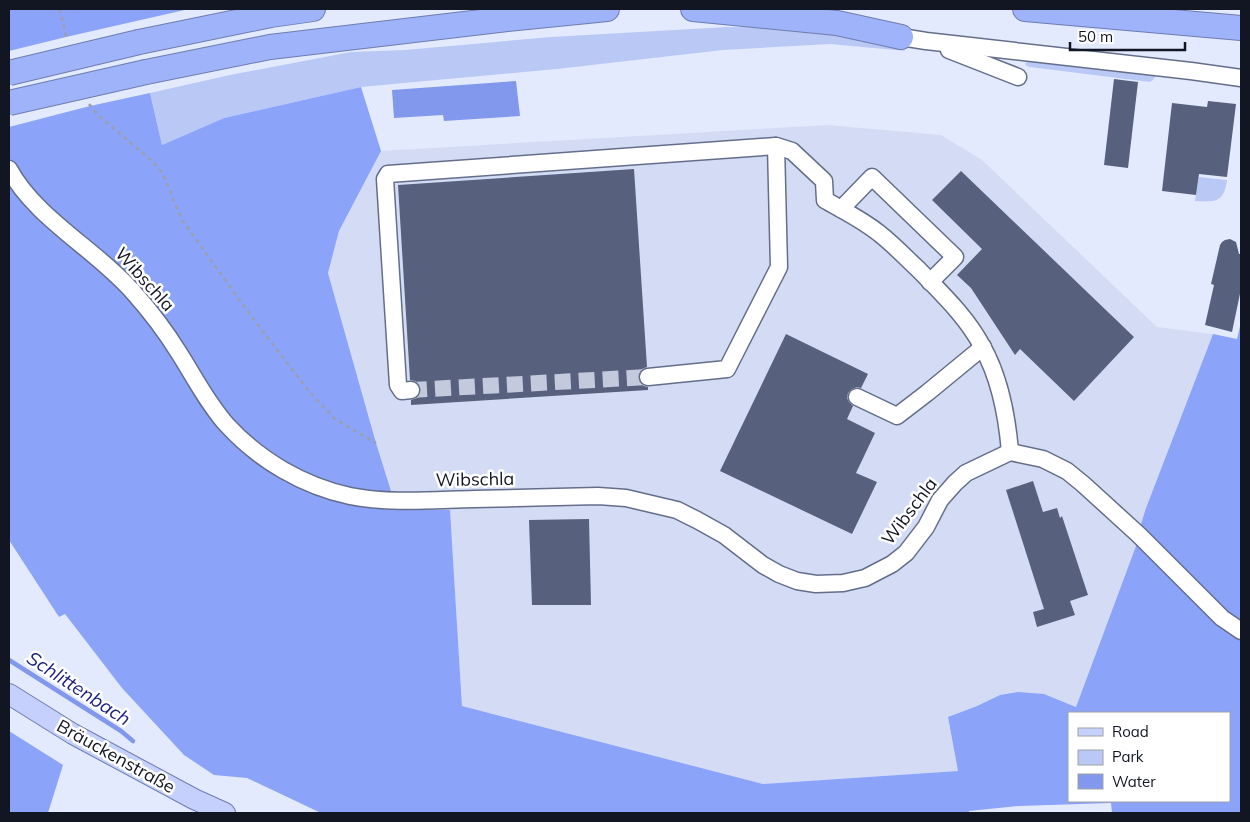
<svg xmlns="http://www.w3.org/2000/svg" width="1250" height="822" viewBox="0 0 1250 822" font-family="Mulish,sans-serif">
<style>
.built{fill:#d4dcf5}
.green{fill:#bac8f5}
.forest{fill:#8ba3f9;fill-rule:evenodd}
.water{fill:#8198ed}
.lines{fill:none;stroke-linecap:round;stroke-linejoin:round}
.stream{stroke:#8198ed;stroke-width:4.5}
.building{fill:#57607d}
.minor-tunnel{stroke:#c4cadd;stroke-width:16;stroke-dasharray:16 8;stroke-linecap:butt}
.minor-casing{stroke:#646e8b;stroke-width:19}
.major-casing{stroke:#6e7cae;stroke-width:22}
.highway-casing{stroke:#6e7cae;stroke-width:26}
.path{stroke:#999fb0;stroke-width:2.5;stroke-dasharray:4 4;stroke-linecap:butt}
.minor{stroke:#fff;stroke-width:16}
.major{stroke:#c5d1fc;stroke-width:20}
.highway{stroke:#9fb3fa;stroke-width:24}
.highway-bridge-casing{stroke:#6e7cae;stroke-width:26;stroke-linecap:butt}
.highway-bridge{stroke:#9fb3fa;stroke-width:24}
.labels{text-anchor:middle;dominant-baseline:central;stroke-width:5;stroke-linejoin:round;paint-order:stroke}
.street-label{font-size:18px;fill:#121622;stroke:#fff}
.water-label{font-size:19px;font-style:italic;fill:#1a1e7f;stroke:#fff}
</style>
<rect width="100%" height="100%" fill="#e3eafe"/>
<path class="built" d="M827,125L941,135L982,160L1157,327L1213,334L1146,508L1141,524L1136,546L1076,707L1044,694L1000,695L977,706L948,717L958,771L763,784L462,706L452,542L449,510H392L391,491L376,443L328,273L339,231L381,151Z"/>
<g class="green">
<path d="M727,27L826,28L891,44L906,51L830,44L723,50L557,69L361,87L224,118L162,145L150,93L230,75L351,52L405,50L551,37Z"/>
<path d="M1028,60L1155,76V77L1153,80L1150,82L1030,67L1027,66L1025,64Z"/>
<path d="M1199,177L1227,180C1224,203 1215,202 1195,201Z"/>
</g>
<g class="forest">
<path d="M9,9H189L66,37L9,51Z"/>
<path d="M361,87L381,151L339,231L328,273L376,443L391,491L392,510H450L462,706L763,784L958,771L948,717L977,706L1000,695L1018,692L1044,694L1076,707L1136,546L1141,524L1146,508L1213,334L1237,339L1241,322V813H1112L1111,803L1019,806L969,811V813H321L247,778L214,775L184,755L122,688L65,614L59,617L9,540V127L90,106L150,93L162,145L224,118ZM1069,713H1229V801H1069Z"/>
<path d="M9,731L63,765L48,813H9Z"/>
</g>
<path class="water" d="M516,81L520,116L444,121L443,115L394,118L392,90Z"/>
<g class="lines">
<path class="stream" d="M9,660L121,731L133,741"/>
</g>
<g class="building">
<path d="M1114,79L1138,82L1128,168L1104,165Z"/>
<path d="M1208,101L1236,104L1227,177L1199,174L1196,195L1162,191L1172,103L1207,107Z"/>
<path d="M634,169L647,367L642,369L639,373L638,378L640,383L644,386L648,387V390L411,405V400L417,398L420,394L421,389L419,384L415,381L410,380L398,185Z"/>
<path d="M961,171L1134,337L1074,401L1020,349L1015,355L971,288L957,275L982,249L932,200Z"/>
<path d="M1230,239L1236,242L1239,254H1241V289L1232,332L1205,325L1214,285L1211,284L1220,245L1222,242L1225,240Z"/>
<path d="M786,334L868,374L861,388L857,387L852,389L848,393L847,398L849,402L853,406L847,419L875,433L856,473L877,482L852,534L720,471Z"/>
<path d="M1033,481L1043,512L1057,508L1060,518L1062,516L1088,595L1070,601L1075,615L1037,627L1033,612L1044,609L1006,490Z"/>
<path d="M589,519L591,605H532L529,520Z"/>
</g>
<g class="lines">
<path class="minor-tunnel" d="M411,390L648,377"/>
<g class="minor-casing">
<g id="minor">
<path d="M901,37L926,41L1191,71L1241,78"/>
<path d="M949,50L1018,77"/>
<path d="M9,169C36,219 97,250 134,293C151,312 166,332 179,353C195,378 208,404 227,425C259,460 303,486 350,496C390,504 433,500 474,499C515,498 557,497 598,496L626,498L677,510L697,520L724,535L763,565L779,574L797,581L816,584L843,583L865,578L892,564L906,553L926,527L940,500L955,483L966,473L1010,452L1043,459L1067,471L1083,484L1139,535L1222,618L1241,631"/>
<path d="M841,209L872,177L955,257L930,282"/>
<path d="M648,377L727,369L779,267L776,146"/>
<path d="M411,390L402,391L398,385L385,179L388,174L776,146L792,151L824,181L825,200C844,211 863,220 880,234C894,245 906,258 919,270C942,294 966,316 982,346C1000,378 1007,415 1010,452"/>
<path d="M857,397L897,416L927,393L983,347"/>
</g>
</g>
<g class="major-casing">
<path id="major" d="M9,694L73,734L194,799L225,813"/>
</g>
<g class="highway-casing">
<g id="highway">
<path d="M693,9L837,23L901,37"/>
<path d="M1025,9L1241,28"/>
<path d="M139,42L271,15L313,9"/>
<path d="M146,72L270,47L507,19L607,9"/>
</g>
</g>
<g class="path">
<path d="M60,9L67,40"/>
<path d="M89,104L98,115L145,155L155,164L163,174L182,220L249,313L308,390L335,419L376,443"/>
</g>
<use href="#minor" class="minor"/>
<use href="#major" class="major"/>
<use href="#highway" class="highway"/>
<g class="highway-bridge-casing">
<g id="highway-bridge">
<path d="M9,73L139,42"/>
<path d="M9,103L146,72"/>
</g>
</g>
<use href="#highway-bridge" class="highway-bridge"/>
</g>
<g class="labels">
<g class="street-label">
<text transform="translate(145 279) rotate(48)">Wibschla</text>
<text transform="translate(475 479) rotate(-1)">Wibschla</text>
<text transform="translate(909 511) rotate(-53)">Wibschla</text>
<text transform="translate(116 756) rotate(29)">Bräuckenstraße</text>
</g>
<g class="water-label">
<text transform="translate(79 688) rotate(33)">Schlittenbach</text>
</g>
</g>
<rect width="1250" height="822" fill="none" stroke="#121622" stroke-width="20"/>
<rect x="1068" y="712" width="162" height="90" fill="#ffffff" stroke="#a0a2a7"/>
<rect x="1078" y="728" width="25" height="8" fill="#c5d1fc" stroke="#a0a2a7"/>
<text x="1112" y="737" font-size="15" fill="#121622">Road</text>
<rect x="1078" y="750" width="25" height="15" fill="#bac8f5" stroke="#a0a2a7"/>
<text x="1112" y="762" font-size="15" fill="#121622">Park</text>
<rect x="1078" y="774" width="25" height="15" fill="#8198ed" stroke="#a0a2a7"/>
<text x="1112" y="787" font-size="15" fill="#121622">Water</text>
<path d="M1070 42v8h115v-8" fill="none" stroke="#121622" stroke-width="2.5"/>
<text x="1078" y="42" font-size="15" fill="#121622" stroke="#ffffff" stroke-width="4" paint-order="stroke">50 m</text>
</svg>
